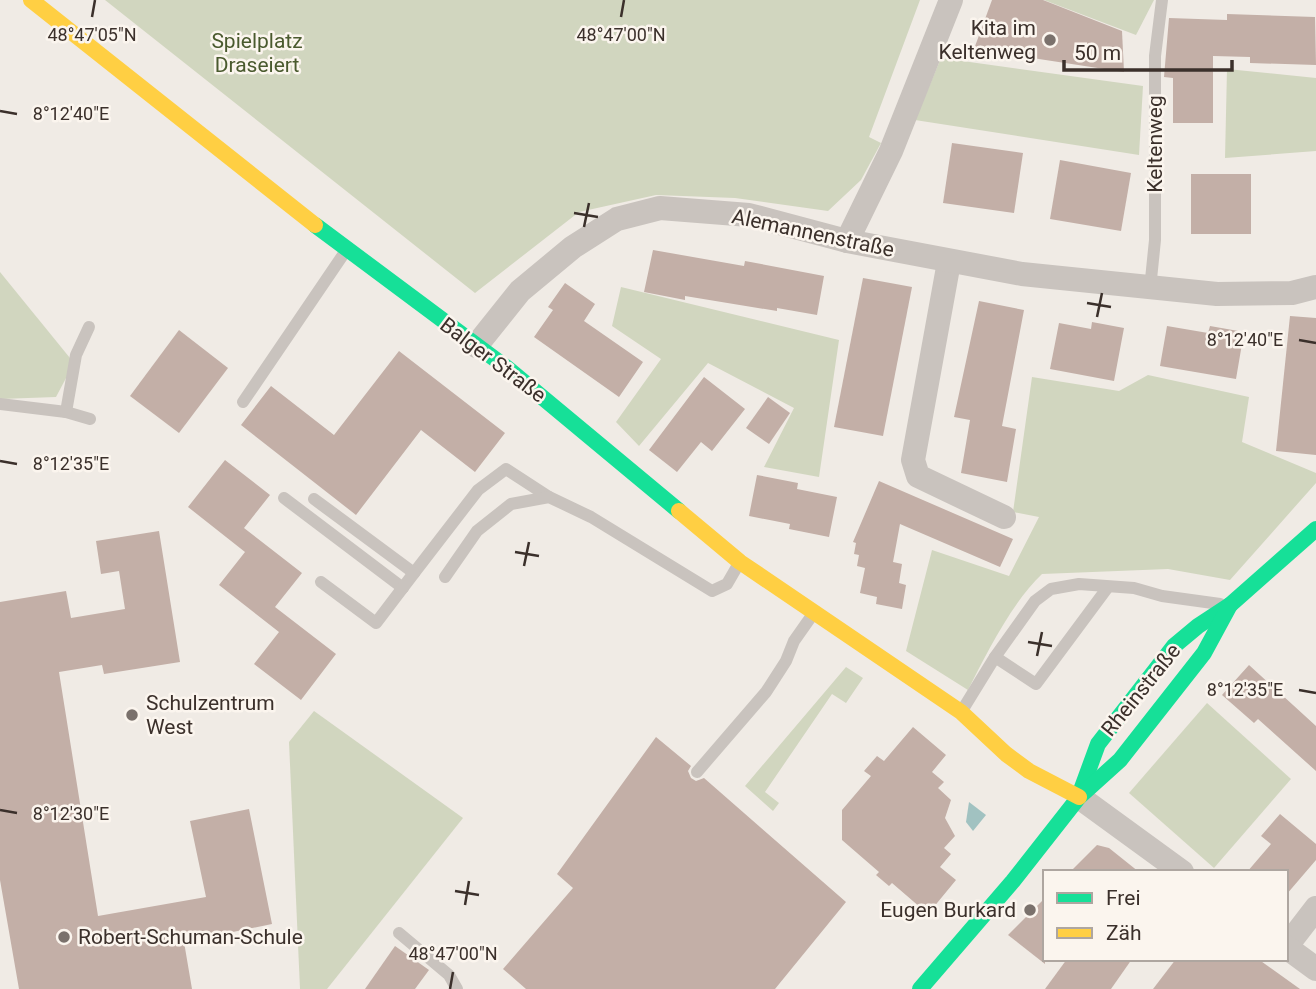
<svg xmlns="http://www.w3.org/2000/svg" width="1316" height="989" viewBox="0 0 1316 989" font-family="Roboto,sans-serif">
<style>
.green{fill:#d1d6bf}
.water{fill:#a1c2c1}
.building{fill:#c3afa7}
.lines{fill:none;stroke-linecap:round;stroke-linejoin:round}
.lane{stroke:#c9c3be;stroke-width:12}
.street{stroke:#c9c3be;stroke-width:24}
.fast{stroke:#16e098;stroke-width:16}
.slow{stroke:#ffcf43;stroke-width:16}
.ticks{fill:none;stroke:#3b302b;stroke-width:2.5}
.poi-dot{fill:#7a716c;stroke:#fbf5ee;stroke-width:2.5}
.labels{text-anchor:middle;dominant-baseline:central;stroke-width:5;stroke-linejoin:round;paint-order:stroke}
.poi-label{font-size:21px;fill:#3b302b;stroke:#fbf5ee;text-anchor:end}
.park-label{font-size:21px;fill:#4a5a2e;stroke:#fbf5ee}
.street-label{font-size:21px;fill:#3b302b;stroke:#fbf5ee}
.ticks-label{font-size:18px;text-anchor:middle;fill:#3b302b;stroke:#fbf5ee;stroke-width:5;stroke-linejoin:round;paint-order:stroke}
</style>
<rect width="100%" height="100%" fill="#f0ebe5"/>
<g class="green">
<path d="M105,0H920L869,137L881,143L861,180L828,211L735,198L656,195L579,212L475,293Z"/>
<path d="M1044,0H1154L1136,35Z"/>
<path d="M941,58L1143,86L1139,155L915,120Z"/>
<path d="M1227,69L1316,78V151L1225,158Z"/>
<path d="M0,272L74,363L56,397L0,399Z"/>
<path d="M621,287L839,340L819,477L764,467L794,408L708,363L639,446L616,422L661,359L612,326Z"/>
<path d="M1148,375L1249,397L1242,442L1316,473V483L1230,580L1168,569L1042,574C1013,601 986,654 968,690L906,651L932,550L1009,576L1039,517L1013,512L1032,377L1119,391Z"/>
<path d="M846,667L863,678L846,703L832,694L765,792L779,803L773,811L745,786Z"/>
<path d="M1207,703L1291,779L1214,868L1129,793Z"/>
<path d="M314,711L463,818L327,989H300L289,742Z"/>
</g>
<path class="water" d="M969,802L986,815L973,831L966,822Z"/>
<g class="building">
<path d="M992,0H1043L1122,31L1124,72L974,49Z"/>
<path d="M1227,14L1315,17L1316,65L1250,63V57L1213,56V123H1173V78L1164,77L1169,18L1227,20Z"/>
<path d="M952,143L1023,153L1014,213L943,203Z"/>
<path d="M1060,160L1131,173L1121,231L1050,219Z"/>
<rect x="1191" y="174" width="60" height="60"/>
<path d="M653,250L744,266L745,261L824,276L817,315L777,308V311L685,296V300L644,292Z"/>
<path d="M863,278L912,287L883,436L834,427Z"/>
<path d="M565,283L595,304L584,321L643,362L619,397L534,337L553,310L548,307Z"/>
<path d="M979,301L1024,310L1002,426L1016,429L1007,482L961,473L970,420L954,417Z"/>
<path d="M1290,316L1316,318V455L1276,451Z"/>
<path d="M1092,322L1124,328L1114,381L1050,369L1059,323L1091,329Z"/>
<path d="M1167,326L1208,333L1210,326L1244,332L1236,379L1160,366Z"/>
<path d="M179,330L228,368L179,433L130,396Z"/>
<path d="M399,351L505,433L475,472L421,430L356,515L241,425L271,386L334,435Z"/>
<path d="M704,377L745,409L712,451L701,442L677,472L649,450Z"/>
<path d="M768,397L790,413L769,444L746,428Z"/>
<path d="M225,460L270,495L244,528L302,573L275,607L336,654L301,700L254,664L279,632L219,585L245,552L188,507Z"/>
<path d="M757,475L798,483L797,489L837,497L829,537L789,529L790,524L749,516Z"/>
<path d="M879,481L1013,539L1000,567L900,524L893,562L902,564L899,583L906,585L902,609L876,604L877,597L860,593L865,568L857,566L859,555L854,554L856,543L853,542Z"/>
<path d="M159,531L180,662L104,674L102,665L59,672L98,916L206,897L190,821L249,809L272,924L184,942L192,989H19L0,880V602L66,591L71,618L125,609L119,571L101,574L96,541Z"/>
<path d="M1249,665L1316,726V771L1258,719L1254,723L1222,695Z"/>
<path d="M913,727L946,755L932,772L944,782L938,788L951,800L945,818L955,836L944,848L951,854L940,867L956,880L928,914L892,883L889,886L876,875L879,872L842,840V810L871,776L864,771L877,756L884,761Z"/>
<path d="M656,737L691,766L688,771L691,778L696,781L704,778L846,902L775,989H526L503,969L573,888L557,874Z"/>
<path d="M1280,814L1316,844V860L1286,895V872H1247L1271,844L1261,836Z"/>
<path d="M1097,845L1109,848L1139,872H1070Z"/>
<path d="M1045,898V964L1008,935Z"/>
<path d="M395,946L429,970L415,989H365Z"/>
<path d="M1067,959H1132L1111,989H1045Z"/>
<path d="M1176,959H1258L1300,989H1153Z"/>
</g>
<g class="lines">
<g class="lane">
<path d="M1150,289L1155,240V56L1162,0"/>
<path d="M243,402L345,252"/>
<path d="M0,404L66,412L90,419"/>
<path d="M66,412L76,355L89,327"/>
<path d="M284,498L403,588"/>
<path d="M314,499L414,573L478,490L506,469L549,497"/>
<path d="M445,577L477,531L511,504L549,497L591,517L712,591L727,584L738,565"/>
<path d="M321,582L376,623L414,573"/>
<path d="M995,657L1036,684L1108,587"/>
<path d="M963,709L995,657L1035,601L1051,589L1079,584L1134,588L1162,596L1220,604"/>
<path d="M697,772L766,692L786,661L794,641L813,614"/>
<path d="M399,933L449,975L457,989"/>
</g>
<g class="street">
<path d="M847,241L891,151L951,0"/>
<path d="M949,262L913,460L918,476L1004,517"/>
<path d="M476,346L520,291L573,247L617,219L660,208L749,215L847,241L1022,274L1217,294L1292,293L1316,287"/>
<path d="M1079,797L1182,872"/>
<path d="M1286,947L1316,908"/>
<path d="M1286,947L1316,969"/>
</g>
<g class="fast">
<path d="M315,225L507,368L679,511"/>
<path d="M1080,793L1098,744L1174,646L1198,626L1230,605L1316,529"/>
<path d="M920,989L1013,881L1079,797L1120,760L1204,653L1230,605"/>
</g>
<g class="slow">
<path d="M31,0L315,225"/>
<path d="M679,511L740,562L961,712L1006,754L1029,771L1079,797"/>
</g>
</g>
<path class="ticks" d="M92,17L95,0M621,17L624,0M0,111L17,114M574,213L598,217M584,227L589,203M1087,303L1111,307M1097,317L1102,293M1299,340L1316,343M0,461L17,464M515,552L539,556M524,566L529,542M1028,642L1052,646M1037,656L1042,632M1299,690L1316,693M0,810L17,813M455,891L479,895M465,905L469,881M450,989L453,972"/>
<g class="poi-dot">
<circle cx="1050" cy="40" r="7"/>
<circle cx="132" cy="715" r="7"/>
<circle cx="1030" cy="910" r="7"/>
<circle cx="64" cy="937" r="7"/>
</g>
<g class="labels">
<g class="poi-label">
<text x="1036" y="28">Kita im<tspan x="1036" dy="24">Keltenweg</tspan></text>
<text x="146" y="703" text-anchor="start">Schulzentrum<tspan x="146" dy="24">West</tspan></text>
<text x="1016" y="910">Eugen Burkard</text>
<text x="78" y="937" text-anchor="start">Robert-Schuman-Schule</text>
</g>
<g class="park-label">
<text x="257" y="41">Spielplatz<tspan x="257" dy="24">Draseiert</tspan></text>
</g>
<g class="street-label">
<text transform="translate(1155 144) rotate(-90)">Keltenweg</text>
<text transform="translate(813 233) rotate(12)">Alemannenstraße</text>
<text transform="translate(493 360) rotate(37)">Balger Straße</text>
<text transform="translate(1141 690) rotate(-51)">Rheinstraße</text>
</g>
</g>
<g class="ticks-label">
<text x="92" y="41">48°47'05"N</text>
<text x="621" y="41">48°47'00"N</text>
<text x="71" y="120">8°12'40"E</text>
<text x="1245" y="346">8°12'40"E</text>
<text x="71" y="470">8°12'35"E</text>
<text x="1245" y="696">8°12'35"E</text>
<text x="71" y="820">8°12'30"E</text>
<text x="453" y="960">48°47'00"N</text>
</g>
<rect x="1043" y="870" width="245" height="91" fill="#fbf5ee" stroke="#aea6a0" stroke-width="2"/>
<rect x="1057" y="893" width="35" height="10" fill="#16e098" stroke="#aea6a0" stroke-width="2"/>
<text x="1106" y="905" font-size="21" fill="#3b302b">Frei</text>
<rect x="1057" y="928" width="35" height="10" fill="#ffcf43" stroke="#aea6a0" stroke-width="2"/>
<text x="1106" y="940" font-size="21" fill="#3b302b">Zäh</text>
<path d="M1064 60v10h168v-10" fill="none" stroke="#3b302b" stroke-width="3.5"/>
<text x="1074" y="60" font-size="21" fill="#3b302b" stroke="#fbf5ee" stroke-width="5" paint-order="stroke">50 m</text>
</svg>
